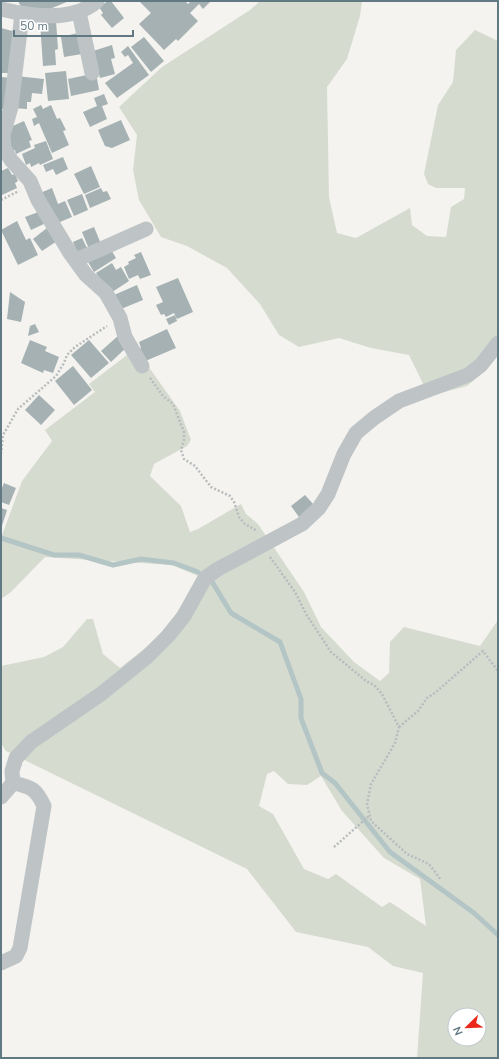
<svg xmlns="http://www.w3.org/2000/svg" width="499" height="1059" viewBox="0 0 499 1059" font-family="'Nunito Sans',sans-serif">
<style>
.green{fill:#d6dbd0;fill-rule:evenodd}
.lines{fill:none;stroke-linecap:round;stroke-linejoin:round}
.stream{stroke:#b4c5c6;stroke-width:5}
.building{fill:#a5b1b3}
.path{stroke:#b8bcbe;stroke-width:2.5;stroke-dasharray:2 2;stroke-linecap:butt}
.minor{stroke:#bec4c6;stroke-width:15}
</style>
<rect width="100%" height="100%" fill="#f4f3ef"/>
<g class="green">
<path d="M260,1H362L360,16L347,59L327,87L329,197L337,233L356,238L410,208L412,225L427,236L446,237L451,207L464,199L465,188H436L428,184L424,174L438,105L453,82L456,50L475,30L498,41V356L487,369L467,386L429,396L409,355L371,348L339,338L299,347L279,335L260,304L227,268L187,246L161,237L139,200L133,170L137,135L119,107L162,67L250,10Z"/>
<path d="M127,355L148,366L180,411L191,440L187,446L154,464L150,476L181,506L190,532L198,529L241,504L246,514L258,524L304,592L321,627L354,662L380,681L389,673L390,642L404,627L480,646L498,620V1058H417L423,973L393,966L368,947L296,932L247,869L6,751L1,743V666L44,657L63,647L87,619H93L103,654L120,668L154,641L175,616L198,576L172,565L45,557L11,592L1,599V538L22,481L52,441L45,430L95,392L89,384ZM274,771L288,784L307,785L321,776L342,811L384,858L420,879L426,926L390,902L382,907L336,874L328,879L304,869L273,814L259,806L267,774ZM455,1015H479V1039H455Z"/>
</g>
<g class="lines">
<g class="stream">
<path d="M1,538L54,555H79L113,565L141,559L174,563L198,572"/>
<path d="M211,580L231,613L280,642L301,699V718L322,773L335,783L390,852L474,913L498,935"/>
</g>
</g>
<g class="building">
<path d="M18,1H69L50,9L21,7Z"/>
<path d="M108,1H111L124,18L112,28L101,15L103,13L99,7Z"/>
<path d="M139,1H185L188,4L191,1H211L203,9L199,4L190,13L198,21L178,41L176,39L164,50L139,24L151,13Z"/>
<path d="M56,21L58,49L55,50L56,65L43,66L40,22Z"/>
<path d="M1,28L16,32L11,73H1Z"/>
<path d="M78,33L82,54L64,57L61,37Z"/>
<path d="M144,37L164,61L151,72L131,47Z"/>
<path d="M112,45L115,58L111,59L115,74L100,78L93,51Z"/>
<path d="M128,46L149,75L117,98L105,83L133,63L128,55L125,57L121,52Z"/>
<path d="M66,71L69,99L48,101L45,73Z"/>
<path d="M96,73L99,90L71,96L68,79Z"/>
<path d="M16,76L44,79L42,94L32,93L31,102H27V109L13,108Z"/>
<path d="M1,77L12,78L6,109H1Z"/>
<path d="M104,94L108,104L102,106L107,119L90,127L83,112L97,106L94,98Z"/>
<path d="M41,105L43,109L51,105L57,119L60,118L66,130L63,131L69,145L52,153L39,123L34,126L32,119L37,117L33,109Z"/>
<path d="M121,120L130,140L112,148L105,146L98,130Z"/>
<path d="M24,121L32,140L29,141L31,147L16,154L15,150L10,151L6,129Z"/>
<path d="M46,141L53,159L40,165L39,163L31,167L30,163L26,165L22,154L35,148L34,145Z"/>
<path d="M63,157L68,169L56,175L53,169L46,172L43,165Z"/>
<path d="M91,166L100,187L84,194L74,174Z"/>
<path d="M8,168L12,175L15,174L18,181L15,183L17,188L2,195L1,171Z"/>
<path d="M52,188L58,204L65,201L72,217L55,224L38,194Z"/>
<path d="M101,188L103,192L107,191L111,199L90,208L85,195Z"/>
<path d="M82,194L88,210L74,216L67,200Z"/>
<path d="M41,211L46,223L31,230L25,217Z"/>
<path d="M17,221L26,240L30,238L38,255L18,265L1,230Z"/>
<path d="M94,227L101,244L89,249L82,232Z"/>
<path d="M47,228L57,241L42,251L33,239Z"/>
<path d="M82,238L87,248L77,252L73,242Z"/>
<path d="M110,248L116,258L94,272L88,262Z"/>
<path d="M141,252L151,275L140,279L138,275L129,279L124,267L129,264L128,262L136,258L134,255Z"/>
<path d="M112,263L116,270L121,267L129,281L109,294L96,273Z"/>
<path d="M178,278L193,312L177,319L174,313L166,317L164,314L161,315L156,305L163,302L156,287Z"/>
<path d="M137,285L143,300L121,309L114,295Z"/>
<path d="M10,292L25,302L21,322L7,319Z"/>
<path d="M175,315L177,321L169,325L166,319Z"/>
<path d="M35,324L39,332L28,336L30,326Z"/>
<path d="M167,329L176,348L143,362L138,350L141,348L139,342Z"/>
<path d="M119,335L128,346L111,362L101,351Z"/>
<path d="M30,340L47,347L45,351L59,357L53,373L44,370L43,373L21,363Z"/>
<path d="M89,340L109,363L91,378L71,355Z"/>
<path d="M73,366L92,390L74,405L55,381Z"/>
<path d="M39,395L55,410L41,425L25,410Z"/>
<path d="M4,483L16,488L9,505L1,502V490Z"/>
<path d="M305,495L314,505L299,517L291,506Z"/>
<path d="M1,508L7,510L1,529Z"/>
</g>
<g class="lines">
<g class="path">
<path d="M1,200L19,191"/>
<path d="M150,378L163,396L173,404L184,432V440L181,450L184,459L195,466L211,487L230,496L234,502L239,517L245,524L257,531"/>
<path d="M1,454L3,435L18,409L56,376L64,363L67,355L75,347L107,326"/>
<path d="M270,557L295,592L306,614L331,652L366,681L374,685L382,694L399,727L395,743L371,784L367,804L371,821L407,854L429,864L441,880"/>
<path d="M399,727L418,711L427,698L436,692L483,651L498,671"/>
<path d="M334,847L369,816"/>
</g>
<g class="minor">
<path d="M1,9C30,16 72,23 97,1"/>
<path d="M79,12L92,73"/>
<path d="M22,14L11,107L3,135L4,148L11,160L30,181L38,200L70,253L86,275L106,293L120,318L125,337L142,366"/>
<path d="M76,260L146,229"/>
<path d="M1,797L13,783L12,771L16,758L31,742L101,694L147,657L168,636L184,616L205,578L218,569L302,524L319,508L328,494L344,454L356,433L374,418L399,401L468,375L481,365L498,343"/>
<path d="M1,963L16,956L20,948L44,806C36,789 32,787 13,783"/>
</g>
</g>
<rect width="499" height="1059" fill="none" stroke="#617982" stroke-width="4"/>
<g transform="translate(467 1027) rotate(247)"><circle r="19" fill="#ffffff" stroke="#c0c9cd"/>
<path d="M0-3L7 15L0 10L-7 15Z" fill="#eb2719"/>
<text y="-6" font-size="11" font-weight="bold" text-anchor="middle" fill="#617982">N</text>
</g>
<path d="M14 30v6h119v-6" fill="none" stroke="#617982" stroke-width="2"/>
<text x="20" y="30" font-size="12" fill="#617982" stroke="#ffffff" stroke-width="3" paint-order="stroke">50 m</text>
</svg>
